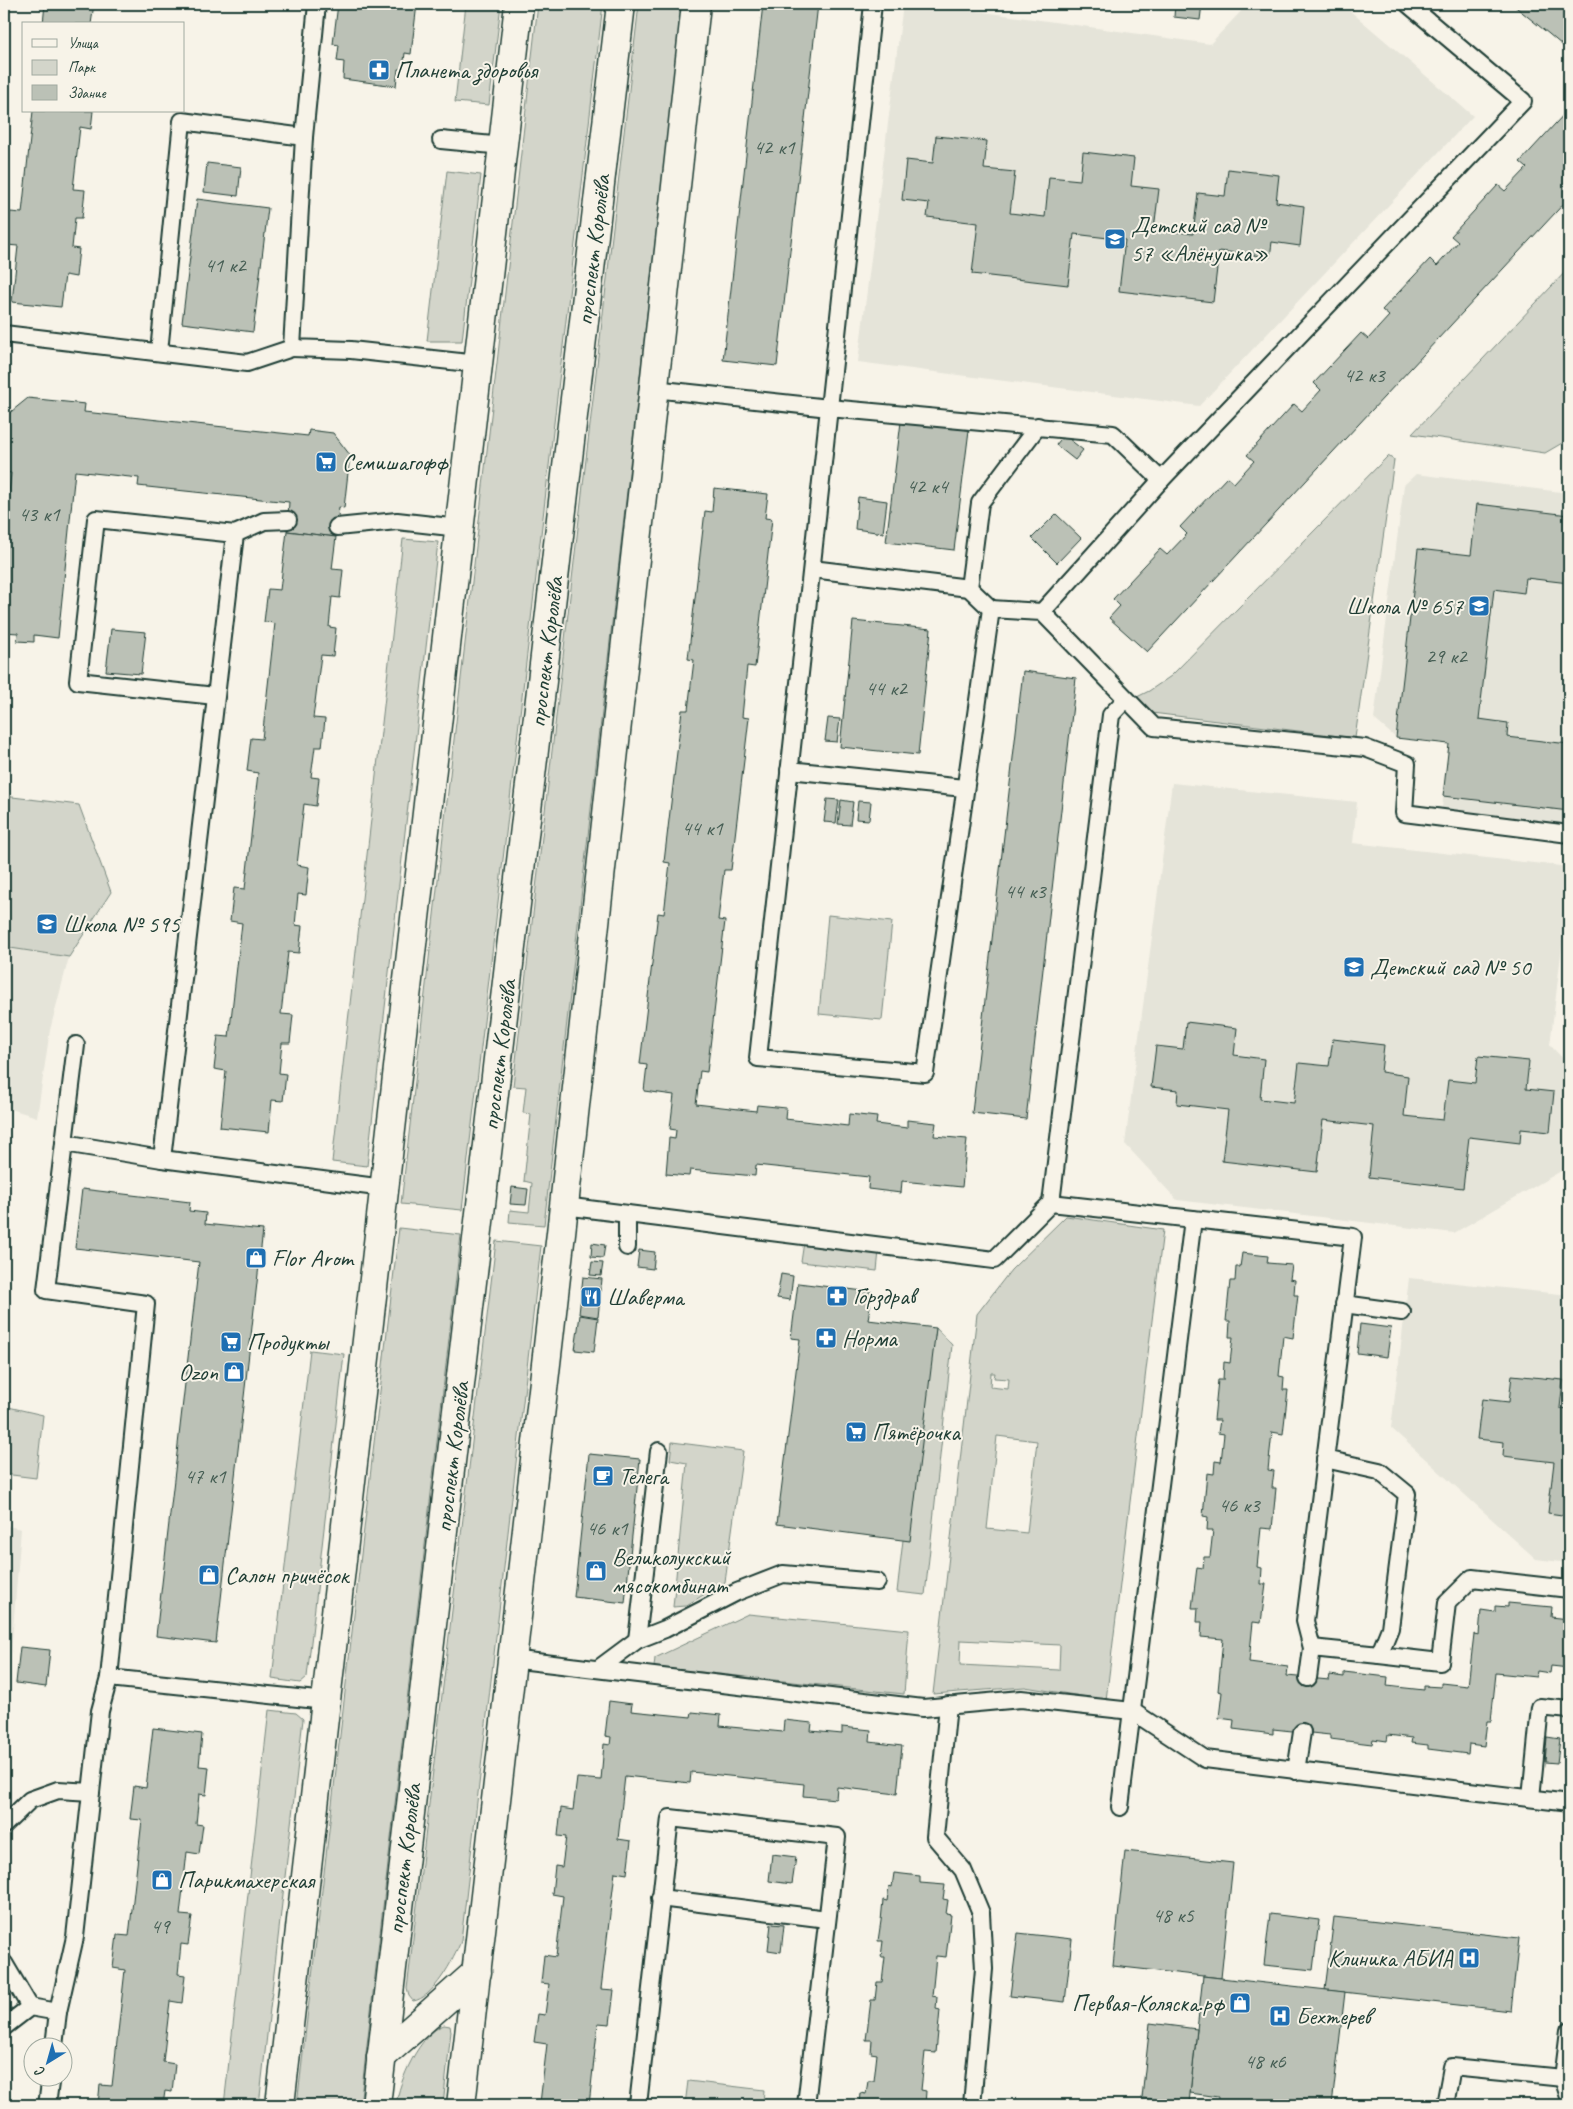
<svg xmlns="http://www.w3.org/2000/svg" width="1573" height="2109" viewBox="0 0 1573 2109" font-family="Caveat,sans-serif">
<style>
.built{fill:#e5e4d9}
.green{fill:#d3d5ca;stroke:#79897f;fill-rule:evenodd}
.building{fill:#bbc1b6;stroke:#1f3d34}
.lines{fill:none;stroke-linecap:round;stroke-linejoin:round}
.service-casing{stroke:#1f3d34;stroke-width:20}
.minor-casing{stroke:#1f3d34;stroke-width:31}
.tertiary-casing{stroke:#1f3d34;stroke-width:31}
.service{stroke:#f7f3e8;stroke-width:16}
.minor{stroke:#f7f3e8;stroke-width:28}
.tertiary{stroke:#f7f3e8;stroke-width:28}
.labels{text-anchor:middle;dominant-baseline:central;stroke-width:4;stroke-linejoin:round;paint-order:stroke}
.number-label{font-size:21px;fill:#465e54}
.poi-label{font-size:24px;fill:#1f3d34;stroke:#f7f3e8;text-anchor:start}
.street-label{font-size:24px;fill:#1f3d34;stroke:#f7f3e8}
</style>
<rect width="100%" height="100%" fill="#f7f3e8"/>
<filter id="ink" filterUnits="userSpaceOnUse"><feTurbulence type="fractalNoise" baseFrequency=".02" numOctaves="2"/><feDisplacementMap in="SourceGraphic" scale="10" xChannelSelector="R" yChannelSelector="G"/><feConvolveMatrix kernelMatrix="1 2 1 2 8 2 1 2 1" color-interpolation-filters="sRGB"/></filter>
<g filter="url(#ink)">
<g class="built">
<path d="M903,4H926L1210,44L1248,4H1342L1473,116L1199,406L858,362Z"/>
<path d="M1416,474L1569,493V825L1442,809L1449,744L1396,738L1374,719L1404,485Z"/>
<path d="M1172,783L1357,802L1353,843L1569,867V888L1550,1045L1569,1065L1568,1167L1454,1233L1177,1200L1125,1144Z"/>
<path d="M4,796L79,805L111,892L69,957L50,1030L37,1117L4,1107Z"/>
<path d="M1409,1278L1569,1295V1563L1536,1559L1391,1428Z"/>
<path d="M4,1525L21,1529L4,1742Z"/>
</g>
<g class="green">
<path d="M466,4H501L489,105L455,102Z"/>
<path d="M538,4H603L462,1210L401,1204Z"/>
<path d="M639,4H682L544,1225L509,1222L510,1210L529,1212L532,1183L524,1181L531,1114L523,1113L526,1087L513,1086Z"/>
<path d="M447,171L481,175L462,341H427Z"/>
<path d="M1569,268V439L1545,453L1412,434Z"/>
<path d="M1388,456L1394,460L1355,738L1152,713L1137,697L1149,691L1171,676Z"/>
<path d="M403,539L438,542L367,1166L332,1162Z"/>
<path d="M4,796L79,805L111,892L69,957L4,947Z"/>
<path d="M828,915L892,922L882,1020L819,1014Z"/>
<path d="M1066,1216L1163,1230L1106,1700L1025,1687L933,1694L977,1314L1011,1270ZM991,1373H995L994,1378L1009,1379L1008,1389L990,1387ZM997,1436L1037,1441L1027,1533L987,1529ZM961,1640L1060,1645L1059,1670L960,1665Z"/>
<path d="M399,1228L461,1235L360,2105H297Z"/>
<path d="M496,1241L541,1246L461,1941C454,1959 433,1999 413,2001L409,1996L407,1989Z"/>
<path d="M804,1242L879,1251L877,1271L801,1262Z"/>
<path d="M936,1328L952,1345L925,1595L897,1592L903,1540Z"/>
<path d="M310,1350L344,1354L307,1677L300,1683L272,1679Z"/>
<path d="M4,1406L43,1415L36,1478L4,1474Z"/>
<path d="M672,1442L743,1451L725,1582L685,1606L673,1607L687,1463L670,1460Z"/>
<path d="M748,1614L909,1630L904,1694L654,1667L655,1658Z"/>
<path d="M269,1710L296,1713L303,1719L259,2105H224Z"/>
<path d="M444,2025L450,2026L451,2031L443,2105H396C399,2081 420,2033 444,2025Z"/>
<path d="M688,2081L764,2090L763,2105H685Z"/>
</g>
<g class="building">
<path d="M45,4H94L91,24H43Z"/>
<path d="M338,4H417L411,54L405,53L403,69H398L396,86L343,79L344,62L337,61L339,45L333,44Z"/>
<path d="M763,4H818L777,366L723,360Z"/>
<path d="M1175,4H1202L1200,20L1174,17Z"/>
<path d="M1512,4H1569V51L1549,34Z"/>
<path d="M33,111H93L91,129L80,127L73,189L85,190L82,218H75L72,248L79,249L76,277L65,275L61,307L12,302L18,246L7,245L10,212L22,213Z"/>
<path d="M1567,111L1569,113V198L1147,652L1109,618L1120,606L1113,599L1160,549L1167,555L1187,534L1180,527L1227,477L1234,483L1254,461L1247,455L1294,404L1302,411L1321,390L1314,383L1361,333L1368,339L1389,316L1382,310L1430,259L1437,266L1458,242L1451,236L1498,185L1505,191L1527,168L1520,162Z"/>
<path d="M936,136L987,141L984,169L1015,172L1010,213L1045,217L1049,177L1080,180L1083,152L1134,158L1131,186L1159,189L1154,229L1193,234L1198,193L1225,196L1228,169L1279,175L1276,202L1304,206L1300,246L1272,242L1270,257L1219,251L1213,302L1119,291L1125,240L1074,234L1068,285L972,274L978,223L927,217L929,203L902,200L906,160L933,163Z"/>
<path d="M207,163L241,167L238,196L204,192Z"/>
<path d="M197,199L268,208L253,332L182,323Z"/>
<path d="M28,398L85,404L84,412L308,436L309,430L333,433L350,455L344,508L339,507L336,537L287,531L289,502L138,486L139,478L75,471L58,638L34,635V642L17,641L18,633L4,632V544L11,473L4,472V449L7,415Z"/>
<path d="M901,422L969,430L954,550L886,542Z"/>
<path d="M1064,435L1083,450L1075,460L1056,445Z"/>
<path d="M714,488L768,494L765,518L772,519L755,667L747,666L742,717L749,718L731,870H724L718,920L725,921L707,1072L700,1071L696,1104L756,1111L757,1105L786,1108L785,1119L848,1126L849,1114L877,1117L876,1124L907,1128V1120L936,1123L934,1136L967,1139L962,1187L902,1181L901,1193L868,1189L869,1177L756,1165L755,1176L690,1170L689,1176L666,1174L669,1138L675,1139L676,1130L670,1129L674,1095L644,1091L647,1065L640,1064L658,913L664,914L670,863L664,862L682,710H688L694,660L688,659L705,511L712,512Z"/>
<path d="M858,497L887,501L883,533L855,529Z"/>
<path d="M1477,504L1569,515V583L1526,578L1524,593L1494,589L1479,719L1508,723L1507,737L1569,744V811L1443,796L1449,744L1396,738L1418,549L1471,555Z"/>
<path d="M1056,514L1081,538L1057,563L1032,538Z"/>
<path d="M287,531L336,537L332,569L343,570L340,598L332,597L329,627L336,628L333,656L321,655L313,718L325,719L322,747H315L311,777L319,778L316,806L304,804L297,865L309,867L306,895L298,894L295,925L302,926L299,953L288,952L281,1014L293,1015L290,1043H282L279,1073L286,1074L283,1101L272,1100L269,1132L220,1127L226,1071L214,1069L218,1036L229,1037L242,923L230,921L234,888L245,889L258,773L247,771L251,738L262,739L275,623L264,622L268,589L280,590Z"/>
<path d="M853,621L931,629L918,755L840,747Z"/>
<path d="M111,629L146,632L141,674L106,671Z"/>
<path d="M1023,671L1076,678L1026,1119L972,1113Z"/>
<path d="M828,718L840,719L837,742L825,741Z"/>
<path d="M827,799L839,800L836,823L824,822Z"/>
<path d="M841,800L853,802L850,825L838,824Z"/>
<path d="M858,801L871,802L869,820L856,819Z"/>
<path d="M1186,1022L1237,1028L1234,1055L1264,1059L1260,1099L1294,1103L1299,1063L1329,1066L1333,1039L1384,1045L1381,1072L1408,1076L1404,1116L1443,1120L1448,1080L1475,1083L1478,1056L1529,1061L1526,1089L1554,1092L1550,1132L1521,1129L1520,1143L1469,1137L1463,1188L1369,1177L1374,1126L1323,1120L1317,1172L1222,1161L1228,1110L1177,1104L1178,1090L1151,1087L1156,1046L1183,1049Z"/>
<path d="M512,1187L528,1189L526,1205L510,1204Z"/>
<path d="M82,1189L190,1202L189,1211L206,1213L205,1224L263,1230L216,1643L156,1636L199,1262L75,1248Z"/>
<path d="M592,1243L605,1245L603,1258L591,1257Z"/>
<path d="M639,1250L655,1252L653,1269L637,1267Z"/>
<path d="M1242,1253L1268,1256L1267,1263L1292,1265L1290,1279L1295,1280L1294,1295H1298L1293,1338L1283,1336L1279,1376L1284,1377L1283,1390H1288L1283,1434L1272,1432L1268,1470L1274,1471L1272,1488H1276L1272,1529L1261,1528L1257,1567L1262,1568L1261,1584H1266L1261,1623L1253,1622L1249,1662L1288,1667L1287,1676L1329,1680L1330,1675L1344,1677V1672L1388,1677L1387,1686L1424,1690V1686L1441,1687V1683L1468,1686L1474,1634L1479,1635L1481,1610L1495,1612V1606L1508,1607V1603L1552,1607L1551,1617L1569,1619V1668L1551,1666L1550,1673L1537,1671L1536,1677L1496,1673L1491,1721H1487L1484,1746L1469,1744L1468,1754L1428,1749V1745L1411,1743L1412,1738L1388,1735L1387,1741L1373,1739L1372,1744L1330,1739V1735L1273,1729V1734L1233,1729L1234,1720L1219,1718L1222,1692L1218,1691L1223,1639L1201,1637L1202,1622H1197L1198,1608H1192L1197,1567L1203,1568L1204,1557H1210L1213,1530H1207L1208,1517L1203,1516L1207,1473L1214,1474L1215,1461L1221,1462L1224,1434L1218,1433L1220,1420H1214L1218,1380H1223L1224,1362L1230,1363L1233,1337H1229L1230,1321H1226L1230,1281H1235L1236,1267H1240Z"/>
<path d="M592,1262L603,1263L601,1276L590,1275Z"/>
<path d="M781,1274L793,1276L790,1300L777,1298Z"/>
<path d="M583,1277L602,1279L598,1317L579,1314Z"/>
<path d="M798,1283L872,1292L868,1320L936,1328L910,1541L777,1524L800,1339L791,1338Z"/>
<path d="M580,1315L598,1318L594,1352L575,1350Z"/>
<path d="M1360,1324L1391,1328L1387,1357L1357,1353Z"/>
<path d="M1512,1375L1563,1380L1560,1408L1569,1409V1516L1548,1513L1554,1462L1503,1456L1504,1442L1477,1439L1482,1399L1509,1402Z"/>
<path d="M589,1454L640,1459L625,1603L574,1597Z"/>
<path d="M20,1647L50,1650L46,1687L16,1683Z"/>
<path d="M609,1701L632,1704L631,1711L691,1717L692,1712L721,1715L720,1726L783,1732L784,1720L812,1723L811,1731L842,1734V1727L871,1730L870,1742L902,1746L897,1794L837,1787L836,1799L803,1796L804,1784L691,1772L690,1783L625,1776L618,1839L631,1841L627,1874L615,1872L601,1989L614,1990L610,2024L598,2023L589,2105H528L529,2102L540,2103L547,2044L534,2042L538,2014L545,2015L549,1984L541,1983L544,1955L556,1957L563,1896L552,1894L555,1866L562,1867L566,1837L558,1836L561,1808L573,1810L577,1778L601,1780L604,1744L610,1745L611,1737L605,1736Z"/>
<path d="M153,1728L202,1734L199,1766L209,1767L206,1795L199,1794L196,1824L203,1825L199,1854L187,1852L180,1915L192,1916L188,1945L181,1944L178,1974L185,1975L182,2003L170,2001L163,2062L175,2064L172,2092L165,2091L163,2105H98L100,2085L112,2086L125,1970L113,1968L117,1935L129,1936L142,1820L130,1819L134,1786L146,1788Z"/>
<path d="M1547,1737L1560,1739L1557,1763L1545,1762Z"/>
<path d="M1125,1851L1233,1863L1221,1978L1113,1966Z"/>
<path d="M772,1854L796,1857L792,1884L769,1881Z"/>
<path d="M894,1873L920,1876V1883L945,1885L943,1899L948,1900L946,1914L951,1915L946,1957L936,1956L932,1996L937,1997L936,2009L940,2010L936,2053L925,2052L921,2090L926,2091L925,2105H859L860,2093L866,2094L868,2081H874L877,2054L871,2053L872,2040H866L871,2000H875L877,1982H882L885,1957H881L883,1941H878L881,1921L883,1900L887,1901L889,1886L892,1887Z"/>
<path d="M1270,1914L1319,1920L1313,1970L1264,1965Z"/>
<path d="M1334,1917L1519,1938L1511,2011L1325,1990Z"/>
<path d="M771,1924L784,1925L781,1952L768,1950Z"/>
<path d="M1018,1933L1072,1939L1065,2002L1010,1996Z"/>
<path d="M1203,1976L1345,1992L1332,2105H1217L1218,2097L1190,2093Z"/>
<path d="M1150,2023L1197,2029L1189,2103L1142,2098Z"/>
</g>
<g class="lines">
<g class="service-casing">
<g id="service">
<path d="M317,4L304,137L292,348L351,350L478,364"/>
<path d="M873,4L829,408L1113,434L1161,480"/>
<path d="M441,140L503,146"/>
<path d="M4,334L247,363L292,348"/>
<path d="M159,352L182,121L304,137"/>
<path d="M654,389L829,408L758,1058L925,1073L991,609L969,588L812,569"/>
<path d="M337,527L397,521L459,528"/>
<path d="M969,588L980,503L1038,426"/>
<path d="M991,609L1042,612L1154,727L1365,748L1407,764L1404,813L1569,834"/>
<path d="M1042,612L1161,480L1523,101L1408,4"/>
<path d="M215,696L78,681L96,519L235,534L264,521L288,520"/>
<path d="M789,770L964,788"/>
<path d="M64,1143L76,1045"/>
<path d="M162,1159L235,534"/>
<path d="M1051,1203L1111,715L1126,699"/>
<path d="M564,1206L994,1260L1051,1203L1193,1219L1120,1807"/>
<path d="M627,1214V1247"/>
<path d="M1193,1219L1353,1237L1305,1621L1312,1648L1308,1678"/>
<path d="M1344,1304L1402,1312"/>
<path d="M637,1640L659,1451"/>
<path d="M1312,1648L1379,1655L1390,1628L1407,1494L1379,1471L1325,1459"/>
<path d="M1379,1655L1440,1662L1447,1603L1472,1578L1569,1589"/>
<path d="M511,1659L923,1708L1021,1699L1132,1711L1205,1759L1569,1803"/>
<path d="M598,1669L637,1640L665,1629L737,1592L783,1574L877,1582"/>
<path d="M326,1701L109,1678L146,1304L46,1290L64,1143L162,1159L384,1188"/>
<path d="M948,1705L935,1837L963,1870L981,1913L984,1969L972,2105"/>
<path d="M1296,1771L1302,1732"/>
<path d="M1531,1798L1540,1707L1569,1710"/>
<path d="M4,1825L30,1800L58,1790L91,1792"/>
<path d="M660,1898L827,1919"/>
<path d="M4,1963L30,2007"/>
<path d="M4,2027L30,2007L58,2012"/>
<path d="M1569,2030L1563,2078L1569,2097"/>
<path d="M54,2046L58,2012L75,1937L100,1711L109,1678"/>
<path d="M47,2105L51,2076"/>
<path d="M638,2105L670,1818L837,1837L806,2105"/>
<path d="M1445,2105L1452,2067L1563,2078"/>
</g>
</g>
<g class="minor-casing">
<g id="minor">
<path d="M381,2057L477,1972"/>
<path d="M461,2105L561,1233L696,4"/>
</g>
</g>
<g class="tertiary-casing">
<g id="tertiary">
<path d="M280,2105L519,4"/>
<path d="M376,2105L621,4"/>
</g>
</g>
<use href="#service" class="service"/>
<use href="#minor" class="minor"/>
<use href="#tertiary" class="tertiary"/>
</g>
</g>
<defs>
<g id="pharmacy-square" transform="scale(1.125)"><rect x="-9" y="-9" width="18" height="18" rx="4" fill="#1f6fb2" stroke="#f7f3e8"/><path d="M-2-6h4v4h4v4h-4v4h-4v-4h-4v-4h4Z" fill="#fff"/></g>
<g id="school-square" transform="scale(1.125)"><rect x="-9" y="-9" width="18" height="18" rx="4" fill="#1f6fb2" stroke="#f7f3e8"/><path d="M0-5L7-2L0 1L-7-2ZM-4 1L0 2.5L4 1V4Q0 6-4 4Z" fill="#fff"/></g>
<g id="supermarket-square" transform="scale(1.125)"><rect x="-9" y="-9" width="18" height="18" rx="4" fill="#1f6fb2" stroke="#f7f3e8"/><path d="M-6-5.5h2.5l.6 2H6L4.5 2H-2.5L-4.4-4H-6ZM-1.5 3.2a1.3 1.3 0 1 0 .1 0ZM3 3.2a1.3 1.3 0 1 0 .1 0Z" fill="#fff"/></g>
<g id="shop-square" transform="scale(1.125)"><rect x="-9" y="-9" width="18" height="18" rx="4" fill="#1f6fb2" stroke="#f7f3e8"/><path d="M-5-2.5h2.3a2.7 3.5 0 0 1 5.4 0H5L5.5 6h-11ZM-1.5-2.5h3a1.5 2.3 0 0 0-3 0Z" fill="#fff"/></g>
<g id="restaurant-square" transform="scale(1.125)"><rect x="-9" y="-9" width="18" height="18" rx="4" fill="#1f6fb2" stroke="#f7f3e8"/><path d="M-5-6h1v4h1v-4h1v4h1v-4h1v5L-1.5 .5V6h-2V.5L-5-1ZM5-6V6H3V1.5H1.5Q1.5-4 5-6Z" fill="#fff"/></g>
<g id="cafe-square" transform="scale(1.125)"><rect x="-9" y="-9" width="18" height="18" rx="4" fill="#1f6fb2" stroke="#f7f3e8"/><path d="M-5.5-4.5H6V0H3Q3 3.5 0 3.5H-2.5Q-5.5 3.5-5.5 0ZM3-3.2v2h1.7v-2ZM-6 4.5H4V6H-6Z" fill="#fff"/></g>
<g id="hospital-square" transform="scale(1.125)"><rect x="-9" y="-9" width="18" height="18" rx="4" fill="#1f6fb2" stroke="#f7f3e8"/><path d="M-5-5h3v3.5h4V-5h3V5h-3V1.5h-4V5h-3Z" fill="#fff"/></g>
</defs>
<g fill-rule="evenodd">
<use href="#pharmacy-square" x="379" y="70"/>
<use href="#school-square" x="1115" y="239"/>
<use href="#supermarket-square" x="326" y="462"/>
<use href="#school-square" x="1479" y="606"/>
<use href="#school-square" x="47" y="924"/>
<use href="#school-square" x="1354" y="967"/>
<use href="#shop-square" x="256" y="1258"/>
<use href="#pharmacy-square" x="837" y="1296"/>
<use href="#restaurant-square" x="591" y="1297"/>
<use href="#pharmacy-square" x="826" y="1338"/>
<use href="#supermarket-square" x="231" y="1342"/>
<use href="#shop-square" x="234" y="1372"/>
<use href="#supermarket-square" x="856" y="1432"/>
<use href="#cafe-square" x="603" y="1476"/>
<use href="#shop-square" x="596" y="1571"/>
<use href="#shop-square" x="209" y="1575"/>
<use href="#shop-square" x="162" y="1880"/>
<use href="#hospital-square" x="1469" y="1958"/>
<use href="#shop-square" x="1240" y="2003"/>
<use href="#hospital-square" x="1280" y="2016"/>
</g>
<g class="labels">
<g class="number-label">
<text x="774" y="147">42 к1</text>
<text x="225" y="265">41 к2</text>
<text x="1364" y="375">42 к3</text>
<text x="927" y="486">42 к4</text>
<text x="39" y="514">43 к1</text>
<text x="1446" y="656">29 к2</text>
<text x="886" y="688">44 к2</text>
<text x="702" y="828">44 к1</text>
<text x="1025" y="891">44 к3</text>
<text x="205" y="1476">47 к1</text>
<text x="1239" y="1505">46 к3</text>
<text x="607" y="1528">46 к1</text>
<text x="1173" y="1915">48 к5</text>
<text x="160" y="1926">49</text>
<text x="1265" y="2061">48 к6</text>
</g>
<g class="poi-label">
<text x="395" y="70">Планета здоровья</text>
<text x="1131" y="225">Детский сад №<tspan x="1131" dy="28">57 «Алёнушка»</tspan></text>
<text x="342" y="462">Семишагофф</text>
<text x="1463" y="606" text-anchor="end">Школа № 657</text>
<text x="63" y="924">Школа № 595</text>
<text x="1370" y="967">Детский сад № 50</text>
<text x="272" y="1258">Flor Arom</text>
<text x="853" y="1296">Горздрав</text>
<text x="607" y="1297">Шаверма</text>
<text x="842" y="1338">Норма</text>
<text x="247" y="1342">Продукты</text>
<text x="218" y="1372" text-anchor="end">Ozon</text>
<text x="872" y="1432">Пятёрочка</text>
<text x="619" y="1476">Телега</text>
<text x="612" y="1557">Великолукский<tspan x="612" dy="28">мясокомбинат</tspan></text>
<text x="225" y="1575">Салон причёсок</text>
<text x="178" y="1880">Парикмахерская</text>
<text x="1453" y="1958" text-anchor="end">Клиника АБИА</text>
<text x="1224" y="2003" text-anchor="end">Первая-Коляска.рф</text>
<text x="1296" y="2016">Бехтерев</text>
</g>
<g class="street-label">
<text transform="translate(593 250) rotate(-83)">проспект Королёва</text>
<text transform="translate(546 652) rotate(-83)">проспект Королёва</text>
<text transform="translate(499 1055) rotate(-83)">проспект Королёва</text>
<text transform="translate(452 1457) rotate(-83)">проспект Королёва</text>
<text transform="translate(404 1859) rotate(-83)">проспект Королёва</text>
</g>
</g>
<rect width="1573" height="2109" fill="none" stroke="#f7f3e8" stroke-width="20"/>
<rect x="10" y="10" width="1553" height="2089" fill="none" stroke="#1f3d34" stroke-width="2" filter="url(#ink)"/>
<rect x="22" y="22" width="162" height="90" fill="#f7f3e8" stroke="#a1aaa0"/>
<rect x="32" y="39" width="25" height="8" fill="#f7f3e8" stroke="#a1aaa0"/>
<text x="68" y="48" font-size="15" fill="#1f3d34">Улица</text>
<rect x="32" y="60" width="25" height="15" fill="#d3d5ca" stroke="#a1aaa0"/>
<text x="68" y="72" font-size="15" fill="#1f3d34">Парк</text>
<rect x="32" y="85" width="25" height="15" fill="#bbc1b6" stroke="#a1aaa0"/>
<text x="68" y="98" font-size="15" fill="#1f3d34">Здание</text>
<g transform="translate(48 2062) rotate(217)"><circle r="24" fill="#f7f3e8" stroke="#a1aaa0"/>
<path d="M0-4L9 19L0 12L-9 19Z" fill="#1f6fb2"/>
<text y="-8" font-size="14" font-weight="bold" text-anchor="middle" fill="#1f3d34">С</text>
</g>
</svg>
